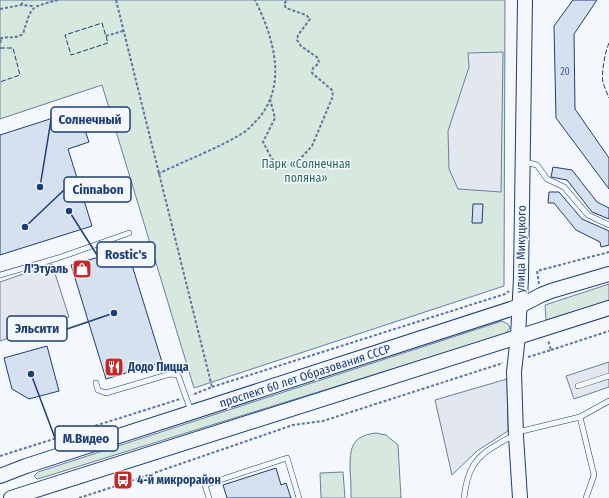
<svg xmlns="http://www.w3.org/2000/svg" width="609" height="498" viewBox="0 0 609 498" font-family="'Fira Sans Condensed',sans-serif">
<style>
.green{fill:#d7e8df;stroke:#687fa3}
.parking{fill:#e3e8f0;stroke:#687fa3}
.building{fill:#d5e0f0;stroke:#1d3f73}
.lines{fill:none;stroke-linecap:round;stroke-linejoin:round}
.lane-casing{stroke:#1d3f73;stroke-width:6}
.secondary-casing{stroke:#1d3f73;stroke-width:16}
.path{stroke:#5e769c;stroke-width:2;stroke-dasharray:3 2;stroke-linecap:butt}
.lane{stroke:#f4f7fb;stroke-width:5}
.secondary{stroke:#f4f7fb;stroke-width:14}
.fence{stroke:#1d3f73;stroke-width:1;stroke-dasharray:5 2;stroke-linecap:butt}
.labels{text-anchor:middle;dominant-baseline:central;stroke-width:3;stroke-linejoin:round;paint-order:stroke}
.number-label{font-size:10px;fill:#4b6792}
.park-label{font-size:12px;fill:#2c6c60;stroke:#f4f7fb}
.street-label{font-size:12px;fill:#1d3f73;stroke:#f4f7fb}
.poi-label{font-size:12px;font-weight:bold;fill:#1d3f73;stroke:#f4f7fb;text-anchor:start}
.leader{fill:none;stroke:#1d3f73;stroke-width:1.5}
.callout-dot{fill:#1d3f73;stroke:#f4f7fb;stroke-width:1.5}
.callout{fill:#f4f7fb;stroke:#1d3f73;stroke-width:1.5}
.callout-label{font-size:13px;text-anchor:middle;font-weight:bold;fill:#1d3f73}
</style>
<rect width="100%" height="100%" fill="#f4f7fb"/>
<g class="green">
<path d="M0,0H505L504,286L194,388L102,85L0,119Z"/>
<path d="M609,284V300L546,320L545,305Z"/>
<path d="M502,321L508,324L510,328L505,334L41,478L37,479L34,476L38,472Z"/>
<path d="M376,433L386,435L398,445L401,498H351C351,489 351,479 350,470C350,448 351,436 376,433Z"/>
<path d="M343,472L345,498H321L320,473Z"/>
</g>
<g class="parking">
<path d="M503,52L501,192L458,189L449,169L448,131L469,67L468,53Z"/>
<path d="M52,264L69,317L0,341V282Z"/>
<path d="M609,362V387L574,399L566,376Z"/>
<path d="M507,379L508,431L477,451L452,475L435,400Z"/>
</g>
<g class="building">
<path d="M573,0H597L574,34L575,109L609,158V189L556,118L554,26Z"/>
<path d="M78,110L89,142L68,149L92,226L0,255V135Z"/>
<path d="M553,167L572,170L597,202L609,208V219L592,212L567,180L551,177Z"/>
<path d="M549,192H559L582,219L609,231V245L601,247L600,242L576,230L554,203H548Z"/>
<path d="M473,204H483L482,223H472Z"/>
<path d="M127,249L162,362L106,379L71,265Z"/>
<path d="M47,346L59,391L29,399L12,389L4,358Z"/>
<path d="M276,468L281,485L286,483L291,498H227L223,485Z"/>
</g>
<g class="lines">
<g class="lane-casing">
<g id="lane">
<path d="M525,162L537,165L547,179L564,187L588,215L609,225"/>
<path d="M0,275L58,258L129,233"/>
<path d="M96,383L98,390L106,393L170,374L178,375L191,411"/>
<path d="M578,386L609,376"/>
<path d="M580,417L594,475L586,498"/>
<path d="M209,498L205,485L287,458L299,498"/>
<path d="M464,498C467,470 475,456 500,443C507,438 515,436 522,431L580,417L609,401"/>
</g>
</g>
<g class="secondary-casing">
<g id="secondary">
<path d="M0,476L26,466L520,306L541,295L551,291L609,274"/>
<path d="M11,498L609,308"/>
<path d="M520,498L516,436L514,372L518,336L521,278L525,0"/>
</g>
</g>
<g class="path">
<path d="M116,0L212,387L192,395"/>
<path d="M21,5L24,0"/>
<path d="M0,9L21,5L34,6"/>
<path d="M106,36L123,31"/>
<path d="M0,39C9,35 13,40 23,34C32,5 29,8 58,0"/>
<path d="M0,43L2,37"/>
<path d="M270,99L275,118L263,142L272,159L280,165L287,166L301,158L312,146L333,96L332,90L312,73L313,68L319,63L318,58L301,46L297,40L298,35L310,19L306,15L286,8L284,4L287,0"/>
<path d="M158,174C186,160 217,149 243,133C248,130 251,126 255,122C289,88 274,38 255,0"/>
<path d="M539,284L537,271L609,252"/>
<path d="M551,350L609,331"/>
<path d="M528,357L551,350L548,340"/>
<path d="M212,387L505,294L509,291"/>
<path d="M0,456L180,399"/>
<path d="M79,498L125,483L293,425L323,421L503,363"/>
</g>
<use href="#lane" class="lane"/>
<use href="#secondary" class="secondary"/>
<g class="fence">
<path d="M102,23L108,43L71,55L65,35Z"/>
<path d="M609,43C605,52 601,73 603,83C605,88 607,93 609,98"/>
<path d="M0,48H13L20,75L0,82"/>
</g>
</g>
<defs>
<g id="shop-square" transform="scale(1)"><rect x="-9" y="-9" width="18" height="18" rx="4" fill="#c62828" stroke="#f4f7fb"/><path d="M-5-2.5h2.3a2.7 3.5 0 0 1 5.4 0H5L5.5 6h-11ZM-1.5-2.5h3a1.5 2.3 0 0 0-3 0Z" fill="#fff"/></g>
<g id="restaurant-square" transform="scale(1)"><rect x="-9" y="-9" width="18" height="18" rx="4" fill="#c62828" stroke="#f4f7fb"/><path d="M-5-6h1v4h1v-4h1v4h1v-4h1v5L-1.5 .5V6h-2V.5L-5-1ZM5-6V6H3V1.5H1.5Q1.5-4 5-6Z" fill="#fff"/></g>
<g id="bus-square" transform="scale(1)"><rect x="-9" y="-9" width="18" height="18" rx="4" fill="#c62828" stroke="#f4f7fb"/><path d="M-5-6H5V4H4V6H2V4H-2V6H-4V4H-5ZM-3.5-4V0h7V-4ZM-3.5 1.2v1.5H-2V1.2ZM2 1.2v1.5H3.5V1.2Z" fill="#fff"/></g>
</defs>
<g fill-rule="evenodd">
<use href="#shop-square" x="82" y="269"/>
<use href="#restaurant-square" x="114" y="367"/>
<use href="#bus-square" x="123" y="480"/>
</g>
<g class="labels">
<g class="number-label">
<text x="565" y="72">20</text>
</g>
<g class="park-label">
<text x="306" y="164">Парк «Солнечная<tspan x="306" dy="14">поляна»</tspan></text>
</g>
<g class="street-label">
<text transform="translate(521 249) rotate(-89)">улица Микуцкого</text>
<text transform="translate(305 376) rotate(-18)">проспект 60 лет Образования СССР</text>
</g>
<g class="poi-label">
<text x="68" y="269" text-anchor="end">Л'Этуаль</text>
<text x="128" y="367">Додо Пицца</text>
<text x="137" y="480">4-й микрорайон</text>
</g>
</g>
<path class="leader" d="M40 187L51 120M25 227L64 190M69 211L97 255M114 313L67 329M31 374L55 438"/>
<g class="callout-dot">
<circle cx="40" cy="187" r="4"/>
<circle cx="25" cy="227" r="4"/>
<circle cx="69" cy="211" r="4"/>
<circle cx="114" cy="313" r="4"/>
<circle cx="31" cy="374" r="4"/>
</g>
<g class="callout">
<rect x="51" y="107" width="79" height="25" rx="4"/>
<rect x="64" y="177" width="67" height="25" rx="4"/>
<rect x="97" y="242" width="58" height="25" rx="4"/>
<rect x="7" y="316" width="60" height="25" rx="4"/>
<rect x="55" y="426" width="63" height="25" rx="4"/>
</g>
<g class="callout-label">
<text x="90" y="124">Солнечный</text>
<text x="98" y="194">Cinnabon</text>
<text x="126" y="259">Rostic's</text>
<text x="37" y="333">Эльсити</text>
<text x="86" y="443">М.Видео</text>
</g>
</svg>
